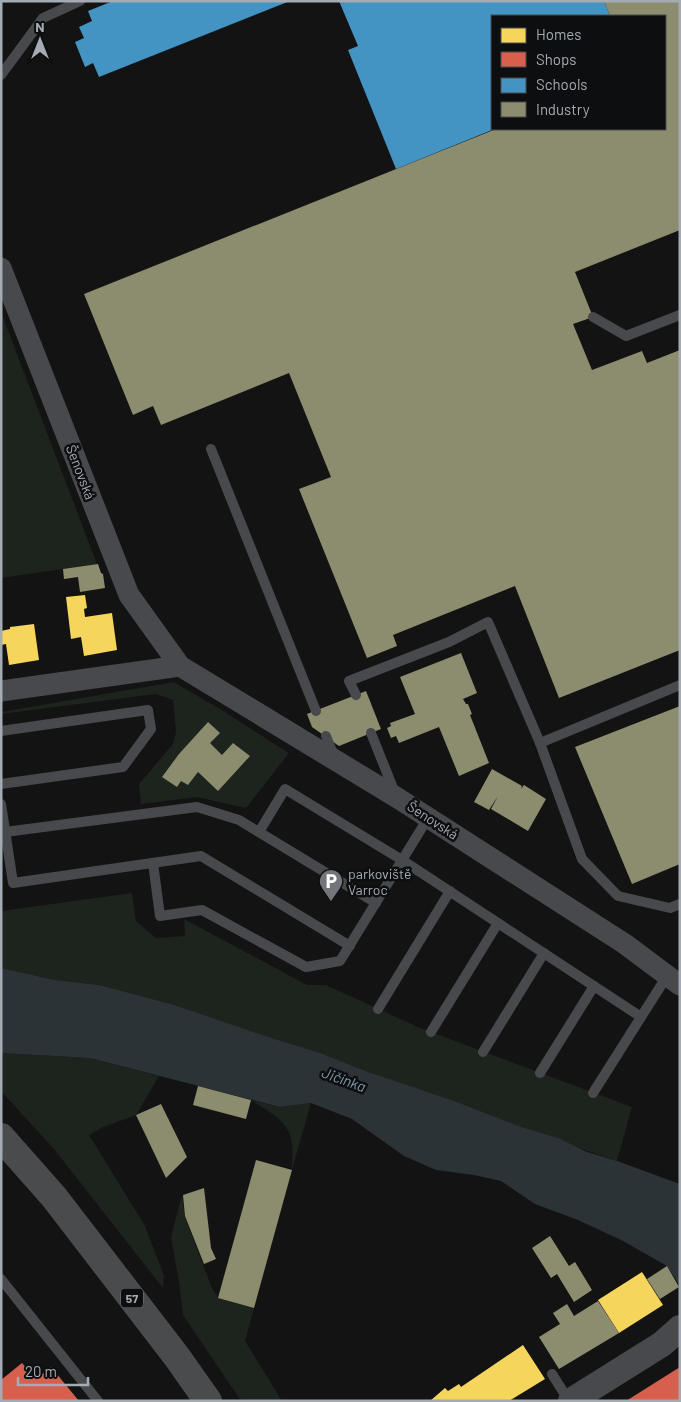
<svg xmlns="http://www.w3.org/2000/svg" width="681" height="1402" viewBox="0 0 681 1402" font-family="Barlow,sans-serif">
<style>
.green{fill:#1d231d}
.water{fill:#2b3337}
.homes{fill:#f6d55c}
.shops{fill:#d6604d}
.schools{fill:#4393c3}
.industry{fill:#8c8c6e}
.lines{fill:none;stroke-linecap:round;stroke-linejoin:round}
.service{stroke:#47494c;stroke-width:10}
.minor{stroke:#47494c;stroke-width:21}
.tertiary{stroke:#47494c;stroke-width:26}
.primary{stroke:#4a4b4d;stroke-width:28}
.labels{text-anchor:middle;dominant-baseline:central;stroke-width:5;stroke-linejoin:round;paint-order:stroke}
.shield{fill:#0d0e0f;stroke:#777c82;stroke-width:1}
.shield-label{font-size:12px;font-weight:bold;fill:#a5abb3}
.street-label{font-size:14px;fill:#a5abb3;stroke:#0d0e0f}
.poi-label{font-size:14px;fill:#a5abb3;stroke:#0d0e0f;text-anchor:start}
.water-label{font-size:15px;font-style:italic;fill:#809daa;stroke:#0d0e0f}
</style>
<rect width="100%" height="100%" fill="#131313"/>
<g class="green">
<path d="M1,312L97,564L1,578Z"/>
<path d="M174,682L220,709L289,753L246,808L197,797L141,804L139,784L173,744L176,732L173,700L156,694L1,714V712Z"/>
<path d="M132,893L136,921L156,938L185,936L184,919L307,985H326L418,1027L632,1107L617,1161L99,985L55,980L1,968V911Z"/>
<path d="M1,1053L90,1058L159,1076L136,1115L101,1128L89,1135L145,1226L164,1276L163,1288L54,1149L1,1091Z"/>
<path d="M251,1100L280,1107L311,1103L292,1170C292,1160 293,1148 291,1138C286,1119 266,1110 251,1100Z"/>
<path d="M182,1195L185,1217L212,1288L218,1298L254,1308L245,1341L282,1401H241L183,1315L179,1282L171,1237Z"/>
</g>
<path class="water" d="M1,968L55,980L99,985L174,1005L271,1038L320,1053L365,1071L454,1101L521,1127L558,1138L587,1152L617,1161L680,1184V1286L667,1266L623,1241L578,1220L535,1204L501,1181L474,1175L436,1170L404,1156L352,1119L311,1103L280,1107L90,1058L1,1053Z"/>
<g class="homes">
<path d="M85,595L87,608L84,609L85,617L112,613L117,650L84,656L81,637L71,639L66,597Z"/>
<path d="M34,624L39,660L9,665L6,644L1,645V631L10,629V627Z"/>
<path d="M642,1272L663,1305L619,1333L598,1300Z"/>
<path d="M523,1345L545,1379L509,1401H430L445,1388L448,1391L459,1384L461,1387Z"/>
</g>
<g class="shops">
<path d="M22,1363L36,1379L51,1367L79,1401H1V1380Z"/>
<path d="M680,1367V1401H626Z"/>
</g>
<g class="schools">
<path d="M113,1H290L99,77L93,63L85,67L75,42L84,38L79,27L92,21L88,11Z"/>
<path d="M339,1H604L610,16H492V130L396,169L348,50L358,46Z"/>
</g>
<g class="industry">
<path d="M604,1H680V230L575,272L593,317L573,324L592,370L642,351L647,363L680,350V650L559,698L515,586L393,635L397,646L367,658L299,489L331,477L289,373L161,425L153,406L133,415L84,294L496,129H665V16H610Z"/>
<path d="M98,564L101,573L103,574L105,588L80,592L78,577L64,579L63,569Z"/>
<path d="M461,653L477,693L463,699L466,704H468L472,714L470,715L489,763L459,776L439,727L399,743L396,736L391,738L387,728L391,726L390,723L415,714L400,677Z"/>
<path d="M366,691L381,729L339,746L312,727L307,714Z"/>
<path d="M680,706V864L632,884L575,747Z"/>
<path d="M208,722L220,733L210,743L222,755L233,743L250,756L218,791L198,772L188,785L181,781L177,787L162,777L179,754Z"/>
<path d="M492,769L522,786L521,789L524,785L546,799L528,831L491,809L498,796L489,810L474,802Z"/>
<path d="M198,1086L251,1100L246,1119L193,1105Z"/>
<path d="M161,1104L187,1157L166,1178L136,1115Z"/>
<path d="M256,1160L292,1170L254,1308L218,1298Z"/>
<path d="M204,1188L211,1248L216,1259L204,1264L185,1216L183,1195Z"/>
<path d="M550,1236L569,1266L575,1262L592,1290L574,1302L557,1274L551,1278L532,1248Z"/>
<path d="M667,1266L679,1287L660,1299L647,1279Z"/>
<path d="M598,1301L619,1333L559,1369L539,1337L560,1324L553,1313L567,1304L574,1316Z"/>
</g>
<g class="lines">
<g class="service">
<path d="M1,75L43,18L80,1"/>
<path d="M593,317L626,336L680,315"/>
<path d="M211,449L316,711"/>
<path d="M356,695L349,681L449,642L488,622L540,743L582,859L618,896L670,908L680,904"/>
<path d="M1,731L148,710L151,729L123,767L1,784"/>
<path d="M371,733L395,793"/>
<path d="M326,736L334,756"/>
<path d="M540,743L680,685"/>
<path d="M1,804L13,883L201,856L350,946"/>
<path d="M5,832L197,807L239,820L376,903"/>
<path d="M259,832L285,789L402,860L641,1017"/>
<path d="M153,863L160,916L202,910L306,967L340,961L428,818"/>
<path d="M378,1009L450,891"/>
<path d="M431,1032L498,923"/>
<path d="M483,1052L544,953"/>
<path d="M540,1073L594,986"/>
<path d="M593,1093L667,976"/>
<path d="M1,1279L98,1401"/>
<path d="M552,1374L569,1401"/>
</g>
<g class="minor">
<path d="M1,268L129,595L180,666L396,797L625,944L680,985"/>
<path d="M1,691L180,666"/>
</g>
<path class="tertiary" d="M571,1401L662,1344L680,1328"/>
<path class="primary" d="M1,1137L54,1197L177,1357L208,1401"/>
</g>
<defs>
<g id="parking-pin" transform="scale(1.25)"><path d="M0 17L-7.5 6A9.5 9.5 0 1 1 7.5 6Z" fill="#72767b" stroke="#0d0e0f"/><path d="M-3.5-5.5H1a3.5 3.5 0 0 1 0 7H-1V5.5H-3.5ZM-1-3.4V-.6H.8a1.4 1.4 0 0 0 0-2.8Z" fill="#fff"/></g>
</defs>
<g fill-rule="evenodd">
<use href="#parking-pin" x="331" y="881"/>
</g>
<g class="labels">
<rect class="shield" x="121" y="1288.5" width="22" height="19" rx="4"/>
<g class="shield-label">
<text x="132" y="1298">57</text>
</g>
<g class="street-label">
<text transform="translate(81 472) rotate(69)">Šenovská</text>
<text transform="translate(433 820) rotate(33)">Šenovská</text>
</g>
<g class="poi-label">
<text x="348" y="873">parkoviště<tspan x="348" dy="16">Varroc</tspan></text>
</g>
<g class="water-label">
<text transform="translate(344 1079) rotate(20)">Jičínka</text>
</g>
</g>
<rect width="681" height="1402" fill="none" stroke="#a5abb3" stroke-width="5"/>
<rect x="491" y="15" width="175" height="115" fill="#0d0e0f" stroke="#4a4d51"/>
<rect x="501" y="28" width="25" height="15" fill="#f6d55c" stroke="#4a4d51"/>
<text x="536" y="40" font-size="15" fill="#a5abb3">Homes</text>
<rect x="501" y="52" width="25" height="15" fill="#d6604d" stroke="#4a4d51"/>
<text x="536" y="65" font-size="15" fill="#a5abb3">Shops</text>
<rect x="501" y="78" width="25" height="15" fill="#4393c3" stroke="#4a4d51"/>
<text x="536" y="90" font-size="15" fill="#a5abb3">Schools</text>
<rect x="501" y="102" width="25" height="15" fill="#8c8c6e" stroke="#4a4d51"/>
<text x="536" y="115" font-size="15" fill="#a5abb3">Industry</text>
<g transform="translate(40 40)" stroke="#0d0e0f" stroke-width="4" paint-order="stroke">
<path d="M0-4L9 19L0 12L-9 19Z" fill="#a5abb3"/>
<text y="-8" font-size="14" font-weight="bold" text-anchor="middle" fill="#a5abb3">N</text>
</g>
<path d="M18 1377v8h70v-8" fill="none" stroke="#a5abb3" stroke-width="2.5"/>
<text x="25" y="1377" font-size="15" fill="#a5abb3" stroke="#0d0e0f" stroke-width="4" paint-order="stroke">20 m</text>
</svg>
